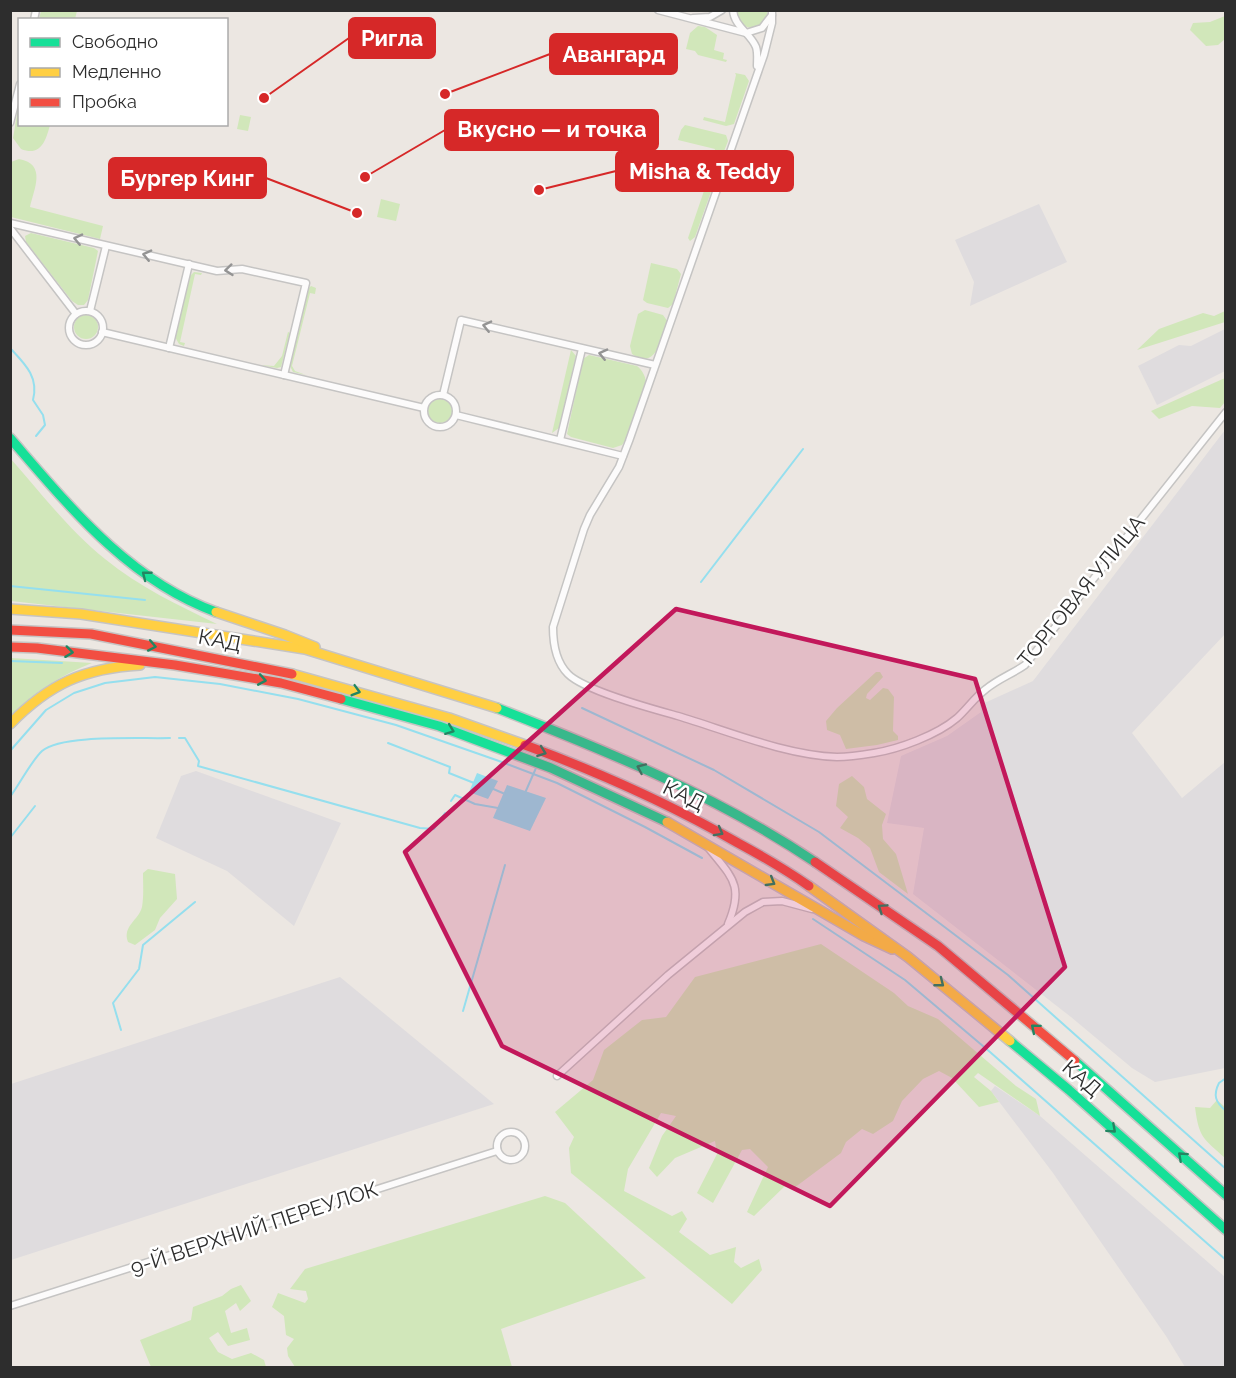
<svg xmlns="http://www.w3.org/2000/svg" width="1236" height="1378" viewBox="0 0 1236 1378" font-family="Raleway,sans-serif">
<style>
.industrial{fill:#dfdcde}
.green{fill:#d1e7ba}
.water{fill:#95dfee}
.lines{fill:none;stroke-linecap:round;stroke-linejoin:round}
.stream{stroke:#95dfee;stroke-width:2}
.street-casing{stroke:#c5c4c3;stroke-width:9}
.fast-casing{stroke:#c6c4c3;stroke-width:12}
.slow-casing{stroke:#c6c4c3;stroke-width:12}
.jam-casing{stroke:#c6c4c3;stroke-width:12}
.street{stroke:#fcfbfb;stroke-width:6}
.fast{stroke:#16e098;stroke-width:9}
.slow{stroke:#ffcf43;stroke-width:9}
.jam{stroke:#f24e42;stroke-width:9}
.oneway{stroke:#949494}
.oneway2{stroke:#228662}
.marked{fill:#c2185b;fill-opacity:0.2;stroke:#c2185b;stroke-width:4.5;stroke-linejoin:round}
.labels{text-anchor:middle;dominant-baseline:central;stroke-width:5;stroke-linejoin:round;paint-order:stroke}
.street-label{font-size:21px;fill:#2d2d2d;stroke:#fff}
.leader{fill:none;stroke:#d62828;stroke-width:2}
.callout-dot{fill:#d62828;stroke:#fff;stroke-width:2}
.callout{fill:#d62828;stroke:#d62828;stroke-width:2}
.callout-label{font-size:22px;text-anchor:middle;font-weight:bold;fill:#fff}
</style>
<rect width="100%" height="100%" fill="#ece7e2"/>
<g class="industrial">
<path d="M1039,204L1067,262L970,306L974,282L955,240Z"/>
<path d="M1225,329V371L1157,405L1138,366L1179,345L1191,346Z"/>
<path d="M1225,430V634L1132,733L1182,798L1225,762V1068L1155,1082L1132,1068L1071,1017L913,894L924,828L887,823L901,756L947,736L981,712L980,705L1033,681Z"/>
<path d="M196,771L341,823L294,926L227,871L156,838L181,776Z"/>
<path d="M340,977L494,1104L11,1260V1084Z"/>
<path d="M995,1086L1040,1116L1225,1277V1367H1185L1166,1336L1053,1173L991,1091Z"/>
</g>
<g class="green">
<path d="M768,10C766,34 740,34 736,11Z"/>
<path d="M41,11V10L77,11L75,19H39Z"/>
<path d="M1225,16V39L1218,45L1206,46L1190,30L1193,23L1210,22Z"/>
<path d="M698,26L705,27L717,35L714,50L724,53L723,59L727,60L726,62L698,55L695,51L686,49L690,33Z"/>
<path d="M735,73L745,75L749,81L734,124L726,126L703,120L704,117L725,122L736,75Z"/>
<path d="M19,103L20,124L50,125C46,140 41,157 21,149L13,138Z"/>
<path d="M240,115L251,117L248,131L237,129Z"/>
<path d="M685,125L726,135L728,141L716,172L710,171L715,149L678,140L681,130Z"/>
<path d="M19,159C47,164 34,189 30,207L103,226L100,239L11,217V162Z"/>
<path d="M709,180L713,186L695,237L690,241L688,238L707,182Z"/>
<path d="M381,199L400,204L396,221L377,217Z"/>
<path d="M31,233L94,248L98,251L88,300L84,305H78L72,301L26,242L25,236Z"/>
<path d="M651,263L677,269L681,274L673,304L668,308L647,303L643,300Z"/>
<path d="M194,272L202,273L201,275L195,274L180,342L185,343L184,346L179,344L175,337L190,276Z"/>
<path d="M311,286L316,288L315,294L310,293L292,366L295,371L306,375L293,372L290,366L309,288Z"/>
<path d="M645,310L663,315L668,322C662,338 656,371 632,354L630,346L638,314Z"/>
<path d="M1225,311V322L1137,350L1159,329L1203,313L1214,316Z"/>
<circle cx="86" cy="327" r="12"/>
<path d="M288,332L290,333L281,367L277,368L260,365L274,366L282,356Z"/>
<path d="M571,350L576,356L559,428L552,433Z"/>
<path d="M589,355L637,366C642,370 645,375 646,382L625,441L622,445L613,448L571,437L567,434L583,359Z"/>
<path d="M1225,378V402L1220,408L1192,406L1159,419L1151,411Z"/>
<circle cx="440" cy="411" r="12"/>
<path d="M10,458C40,492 69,530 105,559C139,587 178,605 217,624L11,601Z"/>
<path d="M11,658L92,663C61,675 34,692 11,715Z"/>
<path d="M876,672H880L883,677L867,694L866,698L870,700L883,688L888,689L894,697L893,731L898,736V740L877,745L846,749L840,735L827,730L826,721L837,708Z"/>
<path d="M852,776L864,787L867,799L886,814L882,825L883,839L896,854L908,894L879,872L870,848L858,838L840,828L848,817L836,806L839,784Z"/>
<path d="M148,869L175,874L177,899L160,918L155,930L135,945L128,942C122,926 139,920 142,907C144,896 143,884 143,873Z"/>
<path d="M821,944L894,993L908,1006L938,1019L1016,1086L1036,1099L1040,1116L978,1073L974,1077L991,1091L999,1102L979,1107L952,1078L939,1071L923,1079L902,1101L893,1121L873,1134L862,1129L846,1142L841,1153L794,1188L785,1186L754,1216L747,1212L768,1167L750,1149L742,1150L713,1203L697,1193L717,1154L715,1141L675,1158L657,1177L649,1168L662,1136L676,1116L661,1113L628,1169L624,1191L672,1216L682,1211L687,1219L679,1232L710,1255L736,1247L734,1262L741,1268L759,1259L762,1270L732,1304L571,1173L569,1148L574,1137L555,1112L593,1080L604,1050L642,1020L666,1017L695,977Z"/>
<path d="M1217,1100L1225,1107V1158C1203,1138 1199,1138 1195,1107L1210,1108Z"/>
<path d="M545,1196L565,1203L646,1278L501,1329L512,1367H295L288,1356L287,1348L294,1339L286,1335L284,1316L272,1307L278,1293L305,1303L308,1299L306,1291L290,1289L305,1269Z"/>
<path d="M241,1285L251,1301L240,1311L236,1303L225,1311L231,1333L247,1328L250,1340L228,1346L218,1332L209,1338L218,1352L232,1359L251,1353L264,1360L266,1367H151L140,1340L191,1320L193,1307L222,1296L231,1289Z"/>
</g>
<g class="water">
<path d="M477,773L498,781L488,799L469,792Z"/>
<path d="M507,785L546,798L530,831L493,818Z"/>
</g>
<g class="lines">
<g class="stream">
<path d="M10,348C25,364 39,377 33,400L43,415L45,425L36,436"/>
<path d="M701,582L803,449"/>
<path d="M10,586L145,600"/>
<path d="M10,661L62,663"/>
<path d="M582,708L714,770L819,832L1008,975L1226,1169"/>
<path d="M179,738H185L199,761L198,766L420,828L434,829L445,813"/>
<path d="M388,743L450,767L449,773L474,783"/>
<path d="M10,751L46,710L74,693L105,683L155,677L220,684L298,699L396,725L499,761L557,783L645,827L702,858"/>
<path d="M491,788L505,794"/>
<path d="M525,793L536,768"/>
<path d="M10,797C19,785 32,760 42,751C61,734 142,739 170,738"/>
<path d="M451,801L455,795L475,804L498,808"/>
<path d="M10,838L35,806"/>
<path d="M813,919L905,980L990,1052L1226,1260"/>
<path d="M463,1011L505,865"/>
<path d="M121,1030L113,1003L139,969L143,945L195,902"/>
<path d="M1226,1078L1219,1083C1213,1095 1215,1102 1226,1111"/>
</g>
<g class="street-casing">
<g id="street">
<path d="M658,10L746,33L762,28L772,15"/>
<path d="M733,10C734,26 750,33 756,47C758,53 757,60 757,66"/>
<path d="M772,10V23L764,55L629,441L619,467L590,515L584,529L553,627C553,643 556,662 568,674C585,691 653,709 678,716C728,731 785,755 837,757C849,757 862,755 874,753C899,749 937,735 957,718C967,709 975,697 986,689C998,679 1012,674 1025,665L1226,412"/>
<path d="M693,18L710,17L722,10"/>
<path d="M34,20L36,10"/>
<path d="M10,123L20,84"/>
<path d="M10,223L217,271L242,269L306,283L284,375"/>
<path d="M10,228L76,314"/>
<path d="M90,311L106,246"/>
<circle cx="86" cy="328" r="17"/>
<path d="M102,332L424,408"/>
<path d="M169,348L189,264"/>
<circle cx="440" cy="411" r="16"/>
<path d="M443,395L461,320L655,365"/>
<path d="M456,415L623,456"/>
<path d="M560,440L582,349"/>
<path d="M707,846C731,877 745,884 728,924"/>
<path d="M557,1076L668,975L745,912L763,902L782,901L812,909"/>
<circle cx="511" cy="1146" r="14"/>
<path d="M10,1306L497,1151"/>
</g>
</g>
<g class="fast-casing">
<g id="fast">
<path d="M10,438C69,506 128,580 216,612"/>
<path d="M341,699L439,726L551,768L667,822"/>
<path d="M497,708C607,751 717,796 815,862"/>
<path d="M1010,1041L1069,1090L1226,1230"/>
<path d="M1075,1061L1226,1195"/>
</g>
</g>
<g class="slow-casing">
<g id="slow">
<path d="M10,609L81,614L305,649L497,708"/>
<path d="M216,612L285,635L315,647"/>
<path d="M292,674L449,718L525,745"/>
<path d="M10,724C49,684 84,668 140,665"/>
<path d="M667,822L864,936L892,949"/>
<path d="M809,886L908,957L1010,1041"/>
</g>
</g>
<g class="jam-casing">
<g id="jam">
<path d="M10,630L91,634L292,674"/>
<path d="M10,647L37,648L175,665L281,683L341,699"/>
<path d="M525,745C598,772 670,804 738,843C762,856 786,870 809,886"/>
<path d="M815,862L938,946L1075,1061"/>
</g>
</g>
<use href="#street" class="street"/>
<use href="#fast" class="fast"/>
<use href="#slow" class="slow"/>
<use href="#jam" class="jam"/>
</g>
<defs><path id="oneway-chevron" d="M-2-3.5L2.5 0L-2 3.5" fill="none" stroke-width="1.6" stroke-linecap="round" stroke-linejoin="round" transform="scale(1.5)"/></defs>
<g class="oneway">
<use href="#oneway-chevron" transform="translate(78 239) rotate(-167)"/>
<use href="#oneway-chevron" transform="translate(147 255) rotate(-167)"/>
<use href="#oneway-chevron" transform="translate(229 270) rotate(174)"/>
<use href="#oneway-chevron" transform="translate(487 326) rotate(-167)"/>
<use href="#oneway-chevron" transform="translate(603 354) rotate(-167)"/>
</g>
<g class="oneway2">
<use href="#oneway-chevron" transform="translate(146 575) rotate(-142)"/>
<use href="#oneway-chevron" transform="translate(152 646) rotate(11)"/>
<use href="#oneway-chevron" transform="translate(69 652) rotate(7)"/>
<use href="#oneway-chevron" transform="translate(262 680) rotate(10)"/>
<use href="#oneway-chevron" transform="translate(356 691) rotate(16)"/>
<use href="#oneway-chevron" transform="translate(450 730) rotate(21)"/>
<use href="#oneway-chevron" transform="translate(542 752) rotate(20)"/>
<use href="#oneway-chevron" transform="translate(641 768) rotate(-156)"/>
<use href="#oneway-chevron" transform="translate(719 832) rotate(29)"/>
<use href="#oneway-chevron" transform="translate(771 882) rotate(31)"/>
<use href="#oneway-chevron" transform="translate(882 908) rotate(-146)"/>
<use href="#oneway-chevron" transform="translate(940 983) rotate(38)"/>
<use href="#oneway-chevron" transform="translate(1035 1028) rotate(-140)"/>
<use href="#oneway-chevron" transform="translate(1112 1129) rotate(42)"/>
<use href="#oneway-chevron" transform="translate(1182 1156) rotate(-138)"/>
</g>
<path class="marked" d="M676,609L975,679L1065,967L830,1206L502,1046L405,852Z"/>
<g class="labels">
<g class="street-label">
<text transform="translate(1081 591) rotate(-51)">ТОРГОВАЯ УЛИЦА</text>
<text transform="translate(220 640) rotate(11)">КАД</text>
<text transform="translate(684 795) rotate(26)">КАД</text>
<text transform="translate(1082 1078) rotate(41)">КАД</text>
<text transform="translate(254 1228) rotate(-18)">9-Й ВЕРХНИЙ ПЕРЕУЛОК</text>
</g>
</g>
<path class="leader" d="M264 98L349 38M445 94L550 54M365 177L445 130M539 190L616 171M357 213L266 178"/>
<g class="callout-dot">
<circle cx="264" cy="98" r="6"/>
<circle cx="445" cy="94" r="6"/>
<circle cx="365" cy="177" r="6"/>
<circle cx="539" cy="190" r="6"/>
<circle cx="357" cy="213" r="6"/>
</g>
<g class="callout">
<rect x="349" y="18" width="86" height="40" rx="6"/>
<rect x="550" y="34" width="127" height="40" rx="6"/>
<rect x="445" y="110" width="213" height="40" rx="6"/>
<rect x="616" y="151" width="177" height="40" rx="6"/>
<rect x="109" y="158" width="157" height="40" rx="6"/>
</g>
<g class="callout-label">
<text x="392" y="46">Ригла</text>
<text x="614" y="62">Авангард</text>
<text x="552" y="137">Вкусно — и точка</text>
<text x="705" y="179">Misha &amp; Teddy</text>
<text x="187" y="186">Бургер Кинг</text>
</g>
<rect width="1236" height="1378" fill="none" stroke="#2d2d2d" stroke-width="24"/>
<rect x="18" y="18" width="210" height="108" fill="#ffffff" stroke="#ababab" stroke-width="1.5"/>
<rect x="30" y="38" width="30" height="9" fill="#16e098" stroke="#ababab" stroke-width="1.5"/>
<text x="72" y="48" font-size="18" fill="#2d2d2d">Свободно</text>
<rect x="30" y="68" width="30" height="9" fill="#ffcf43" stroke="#ababab" stroke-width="1.5"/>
<text x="72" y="78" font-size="18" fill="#2d2d2d">Медленно</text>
<rect x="30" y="98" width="30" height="9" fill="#f24e42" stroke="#ababab" stroke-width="1.5"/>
<text x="72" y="108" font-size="18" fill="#2d2d2d">Пробка</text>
</svg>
